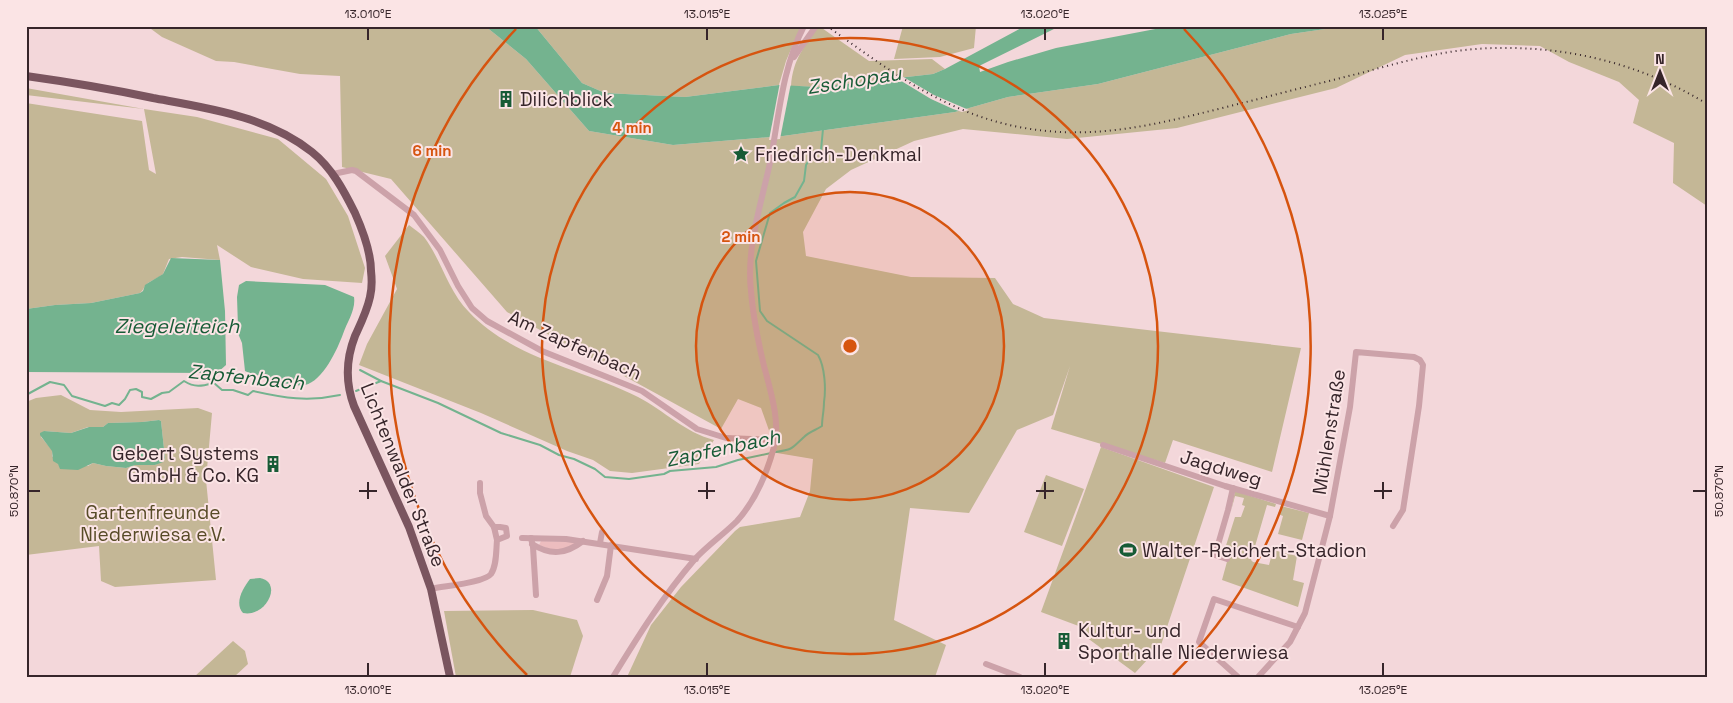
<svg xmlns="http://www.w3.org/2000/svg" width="1733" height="703" viewBox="0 0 1733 703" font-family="'Space Grotesk',sans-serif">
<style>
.green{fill:#c4b796;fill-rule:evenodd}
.plaza{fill:#edbdbf}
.water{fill:#74b38f}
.pier{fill:#f3d7da}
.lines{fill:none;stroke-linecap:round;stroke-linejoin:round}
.stream{stroke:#74b38f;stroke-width:2}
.minor{stroke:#cca2a9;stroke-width:6}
.major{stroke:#7a555f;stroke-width:8}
.rail{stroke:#36252a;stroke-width:2;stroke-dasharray:1 4;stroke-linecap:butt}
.ticks{fill:none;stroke:#36252a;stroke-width:2}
.ring{fill:none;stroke:#d6540f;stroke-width:2.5}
.labels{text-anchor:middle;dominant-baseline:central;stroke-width:4;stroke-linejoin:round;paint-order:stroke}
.poi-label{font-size:19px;fill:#36252a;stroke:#fbe4e5;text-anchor:start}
.street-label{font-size:19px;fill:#36252a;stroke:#fbe4e5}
.park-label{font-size:19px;fill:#574b27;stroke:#fbe4e5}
.water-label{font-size:20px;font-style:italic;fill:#175b36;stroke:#fbe4e5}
.centre{fill:#d6540f;stroke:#fbe4e5;stroke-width:2.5}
.ring-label{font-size:15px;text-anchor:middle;font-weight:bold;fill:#d6540f;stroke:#fbe4e5;stroke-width:4;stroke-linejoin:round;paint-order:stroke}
.neatline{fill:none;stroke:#36252a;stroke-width:2}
.ticks-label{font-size:12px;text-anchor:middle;fill:#36252a}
</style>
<rect width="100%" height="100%" fill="#f3d7da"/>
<g class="green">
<path d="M147,26H485L526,59L589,131L673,145L783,136L955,112L1008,97L1098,84L1291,34L1346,26H1707V206L1673,183L1674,143L1633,123L1639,100L1619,82L1569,62L1540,46L1482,44L1405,55L1336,88L1177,128L1067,139L963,129L914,141L851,170L826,189L803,232L806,256L911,277L995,278L1013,304L1044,318L1301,348L1272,472L1173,440L1165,463L1051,429L1070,366L1053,415L1017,430L969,513L910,508L894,620L946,645L935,677H627L651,625L681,587L735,531L740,527L800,517L810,491L813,459L777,453L761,408L738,399L721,429L507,312L391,179L342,167L340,76L300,74L234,62L216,61L162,37Z"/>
<path d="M535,26H801L786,61L779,85L685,97L605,93L582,83Z"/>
<path d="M819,26L869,61L932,59L945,69L933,74L819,87L791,86C793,59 804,47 819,26Z"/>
<path d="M903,26H976L974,48L940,57L894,59Z"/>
<path d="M26,88L144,109L197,117L278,139L326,179L348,216L365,268L362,283L303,279L251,267L217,245L220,260L182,257L169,259L163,274C158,278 152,280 148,283C143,287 144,290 140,293L91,303L55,305L26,309V103L142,121L149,170L156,174L144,109L26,95Z"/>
<path d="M409,225C414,229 420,233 424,237C442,261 448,291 469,312C513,359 583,369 638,397C665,411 684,432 714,440L699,464L632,473L610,471L593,460L567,451L481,413L359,365L367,344L397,289L385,256Z"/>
<path d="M61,395L90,410L121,412L198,408L212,413L206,480L216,580L115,587L101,581L99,546L26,555V402L36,398ZM159,420L161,421L165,458L164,460L155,465H135L126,468L106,466L93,463L88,466H60L52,456V450L41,437L44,431L71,433L88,427H103L108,423L142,422Z"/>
<path d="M1101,447L1214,487L1161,645L1135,673L1086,637L1084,628L1041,612Z"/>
<path d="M1046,475L1084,489L1062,546L1024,532Z"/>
<path d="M1235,491L1276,504L1275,507L1267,505L1251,560L1253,562L1269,565L1273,550L1297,556L1293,580L1304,583L1298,607L1222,580L1228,558L1223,555L1235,517H1241L1245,506L1242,505L1244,498L1235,496L1231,511Z"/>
<path d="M1281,506L1309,513L1302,540L1278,534L1283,516L1278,514Z"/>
<path d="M533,610L577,620L583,636L570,677H456L444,611Z"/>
<path d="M233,641L245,651L248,664L234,677H194Z"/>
</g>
<path class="plaza" d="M541,541L579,542L557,552L539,545Z"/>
<g class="water">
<path d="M485,26H535L582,83L605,93L685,97L779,85L819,87L933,74L945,69L1025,26H1060L979,66L980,72L1008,62L1056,48L1171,26H1346L1291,34L1098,84L1008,97L955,112L783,136L673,145L589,131L526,59Z"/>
<path d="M171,258L220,260L225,311L226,365L217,373H210L26,372V309L55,305L91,303L140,293L143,291L145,285L148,283L163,274Z"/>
<path d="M246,281L325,285L354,297C356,310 347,322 343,334C337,350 323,381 305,385C295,387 280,382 271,379C262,376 253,375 245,371L242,343L237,331L238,327L237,297L239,285Z"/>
<path d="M159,420L161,421L165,458L163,462L155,465H135L126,468L106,466L93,463L78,470L60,469L58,464L53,461L52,451L40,435V433L44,431L71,433L89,427H103L108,423L142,422Z"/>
<path d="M260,578C284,583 265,618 243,613C234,603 243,588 250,579Z"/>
</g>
<g class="pier">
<path d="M900,75L934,95L969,110L962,112L953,109L931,99L893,76Z"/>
<path d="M780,82L791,83L780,139L769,140Z"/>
</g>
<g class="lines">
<g class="stream">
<path d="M360,370L381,381"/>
<path d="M356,391L381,381L438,403L501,433L540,445L559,455L574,459L595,469L605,477L629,479L664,474L670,471L716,467L738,460L771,453"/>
<path d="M26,395L50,382L64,385L72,396L105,406L112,403L119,405L125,399L130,390L136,389L142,392V397L151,399L162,393L169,392L184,381C195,388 202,386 214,383L222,390H233L248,395L253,391C284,398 308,402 340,395"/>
<path d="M776,452C794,449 791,449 804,437C809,432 816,430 822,426C822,418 824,411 824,402C826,389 825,367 818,355L767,321L760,311L756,261L770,213L784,203L795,197L804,181L806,165L815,151L821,150L823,129"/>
</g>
<g class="minor">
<path d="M794,57L816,26"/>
<path d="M333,174L352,170L356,171L414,215L440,250L458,286L472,308L487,321L542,351L642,391L697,429L726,438L776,440"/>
<path d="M1103,445L1225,486L1330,516"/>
<path d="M480,483V493L486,516L494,527L497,540"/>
<path d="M522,538L566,539L696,559"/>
<path d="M531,538L533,547L536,595"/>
<path d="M600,543L602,532"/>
<path d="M532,544C551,556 566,554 583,541"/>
<path d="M1227,559L1215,555L1228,510L1233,488"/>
<path d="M431,589C443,586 484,583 491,574C497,565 496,550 497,540L507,536L506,528L500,527H494"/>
<path d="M597,600L607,576L611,545"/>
<path d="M986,664L1020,677"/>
<path d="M613,677C638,636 664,595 695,559C708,545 724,534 737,521C755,501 767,473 774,447C781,423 770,389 764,366C758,341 753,316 751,291C746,246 762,202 771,158C779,114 783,66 804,26"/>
<path d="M1238,677L1199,642L1214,599L1298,627"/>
<path d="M1258,677L1290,642L1305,613L1330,516L1350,407L1356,352L1414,357L1420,360L1423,365L1419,406L1403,510L1393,526"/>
</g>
<path class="major" d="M26,76C69,82 111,89 153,98C207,108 267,116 312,152C332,168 344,191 355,213C363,231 371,252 371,271C372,280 372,289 370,297C367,311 361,323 355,336C346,359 345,382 354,406L409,527L431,589L450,677"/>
<path class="rail" d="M827,26C887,69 945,113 1019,127C1092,141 1155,125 1226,107C1271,96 1316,84 1361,73C1398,63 1436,52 1475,49C1556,43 1637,61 1707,104"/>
</g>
<path class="ticks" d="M368,28V40M707,28V40M1045,28V40M1383,28V40M368,482V499M707,482V499M1045,482V499M1383,482V499M28,491H40M359,491H377M698,491H715M1036,491H1054M1374,491H1392M1693,491H1706M368,663V676M707,663V676M1045,663V676M1383,663V676"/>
<circle cx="850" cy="346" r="154" fill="#d6540f" fill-opacity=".12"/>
<g class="ring">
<circle cx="850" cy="346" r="154"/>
<circle cx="850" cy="346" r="308"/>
<path d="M527 675A461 461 0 0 1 516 29M1184 29A461 461 0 0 1 1173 675"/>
</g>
<defs>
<g id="building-bare" transform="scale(1.35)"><path d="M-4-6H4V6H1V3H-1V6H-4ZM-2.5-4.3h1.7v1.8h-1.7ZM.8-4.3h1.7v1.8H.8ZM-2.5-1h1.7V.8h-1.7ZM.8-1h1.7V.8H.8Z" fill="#175b36" stroke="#fbe4e5" stroke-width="2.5" paint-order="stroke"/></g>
<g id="sight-bare" transform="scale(1.35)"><path d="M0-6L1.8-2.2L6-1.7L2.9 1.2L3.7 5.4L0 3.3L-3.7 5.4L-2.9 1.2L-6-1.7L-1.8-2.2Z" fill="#175b36" stroke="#fbe4e5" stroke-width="2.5" paint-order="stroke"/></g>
<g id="stadium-bare" transform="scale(1.35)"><path d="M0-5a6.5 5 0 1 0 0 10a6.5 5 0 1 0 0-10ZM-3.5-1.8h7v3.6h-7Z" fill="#175b36" stroke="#fbe4e5" stroke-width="2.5" paint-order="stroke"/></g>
</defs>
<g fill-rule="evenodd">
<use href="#building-bare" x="506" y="99"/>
<use href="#sight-bare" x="741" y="154"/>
<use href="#building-bare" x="273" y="464"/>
<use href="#stadium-bare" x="1128" y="550"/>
<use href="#building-bare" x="1064" y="641"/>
</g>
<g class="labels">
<g class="poi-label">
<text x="520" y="99">Dilichblick</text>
<text x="755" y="154">Friedrich-Denkmal</text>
<text x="259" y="453" text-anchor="end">Gebert Systems<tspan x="259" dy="22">GmbH &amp; Co. KG</tspan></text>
<text x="1142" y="550">Walter-Reichert-Stadion</text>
<text x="1078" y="630">Kultur- und<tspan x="1078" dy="22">Sporthalle Niederwiesa</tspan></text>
</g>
<g class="street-label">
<text transform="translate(575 345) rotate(24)">Am Zapfenbach</text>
<text transform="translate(1329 432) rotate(-81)">Mühlenstraße</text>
<text transform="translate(1221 468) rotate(17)">Jagdweg</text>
<text transform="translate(403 475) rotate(68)">Lichtenwalder Straße</text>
</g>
<g class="park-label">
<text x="153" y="512">Gartenfreunde<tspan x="153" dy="22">Niederwiesa e.V.</tspan></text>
</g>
<g class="water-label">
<text transform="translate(854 80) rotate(-9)">Zschopau</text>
<text x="177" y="326">Ziegeleiteich</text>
<text transform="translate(246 377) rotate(6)">Zapfenbach</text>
<text transform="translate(723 448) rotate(-12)">Zapfenbach</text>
</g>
</g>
<circle cx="850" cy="346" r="8" class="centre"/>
<g class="ring-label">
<text x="632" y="133">4 min</text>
<text x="432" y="156">6 min</text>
<text x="741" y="242">2 min</text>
</g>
<rect width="1733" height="703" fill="none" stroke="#fbe4e5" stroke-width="55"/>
<g transform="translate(1660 72)" stroke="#fbe4e5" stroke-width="4" paint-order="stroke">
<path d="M0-4L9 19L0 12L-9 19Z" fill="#36252a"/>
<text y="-8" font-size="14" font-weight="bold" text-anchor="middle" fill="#36252a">N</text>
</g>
<rect x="28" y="28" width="1678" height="648" class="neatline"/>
<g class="ticks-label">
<text x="368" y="18">13.010°E</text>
<text x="707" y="18">13.015°E</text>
<text x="1045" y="18">13.020°E</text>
<text x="1383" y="18">13.025°E</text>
<text transform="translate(14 491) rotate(-90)" y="4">50.870°N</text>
<text transform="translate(1719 491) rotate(-90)" y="4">50.870°N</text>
<text x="368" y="694">13.010°E</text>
<text x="707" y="694">13.015°E</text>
<text x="1045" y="694">13.020°E</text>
<text x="1383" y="694">13.025°E</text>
</g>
</svg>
